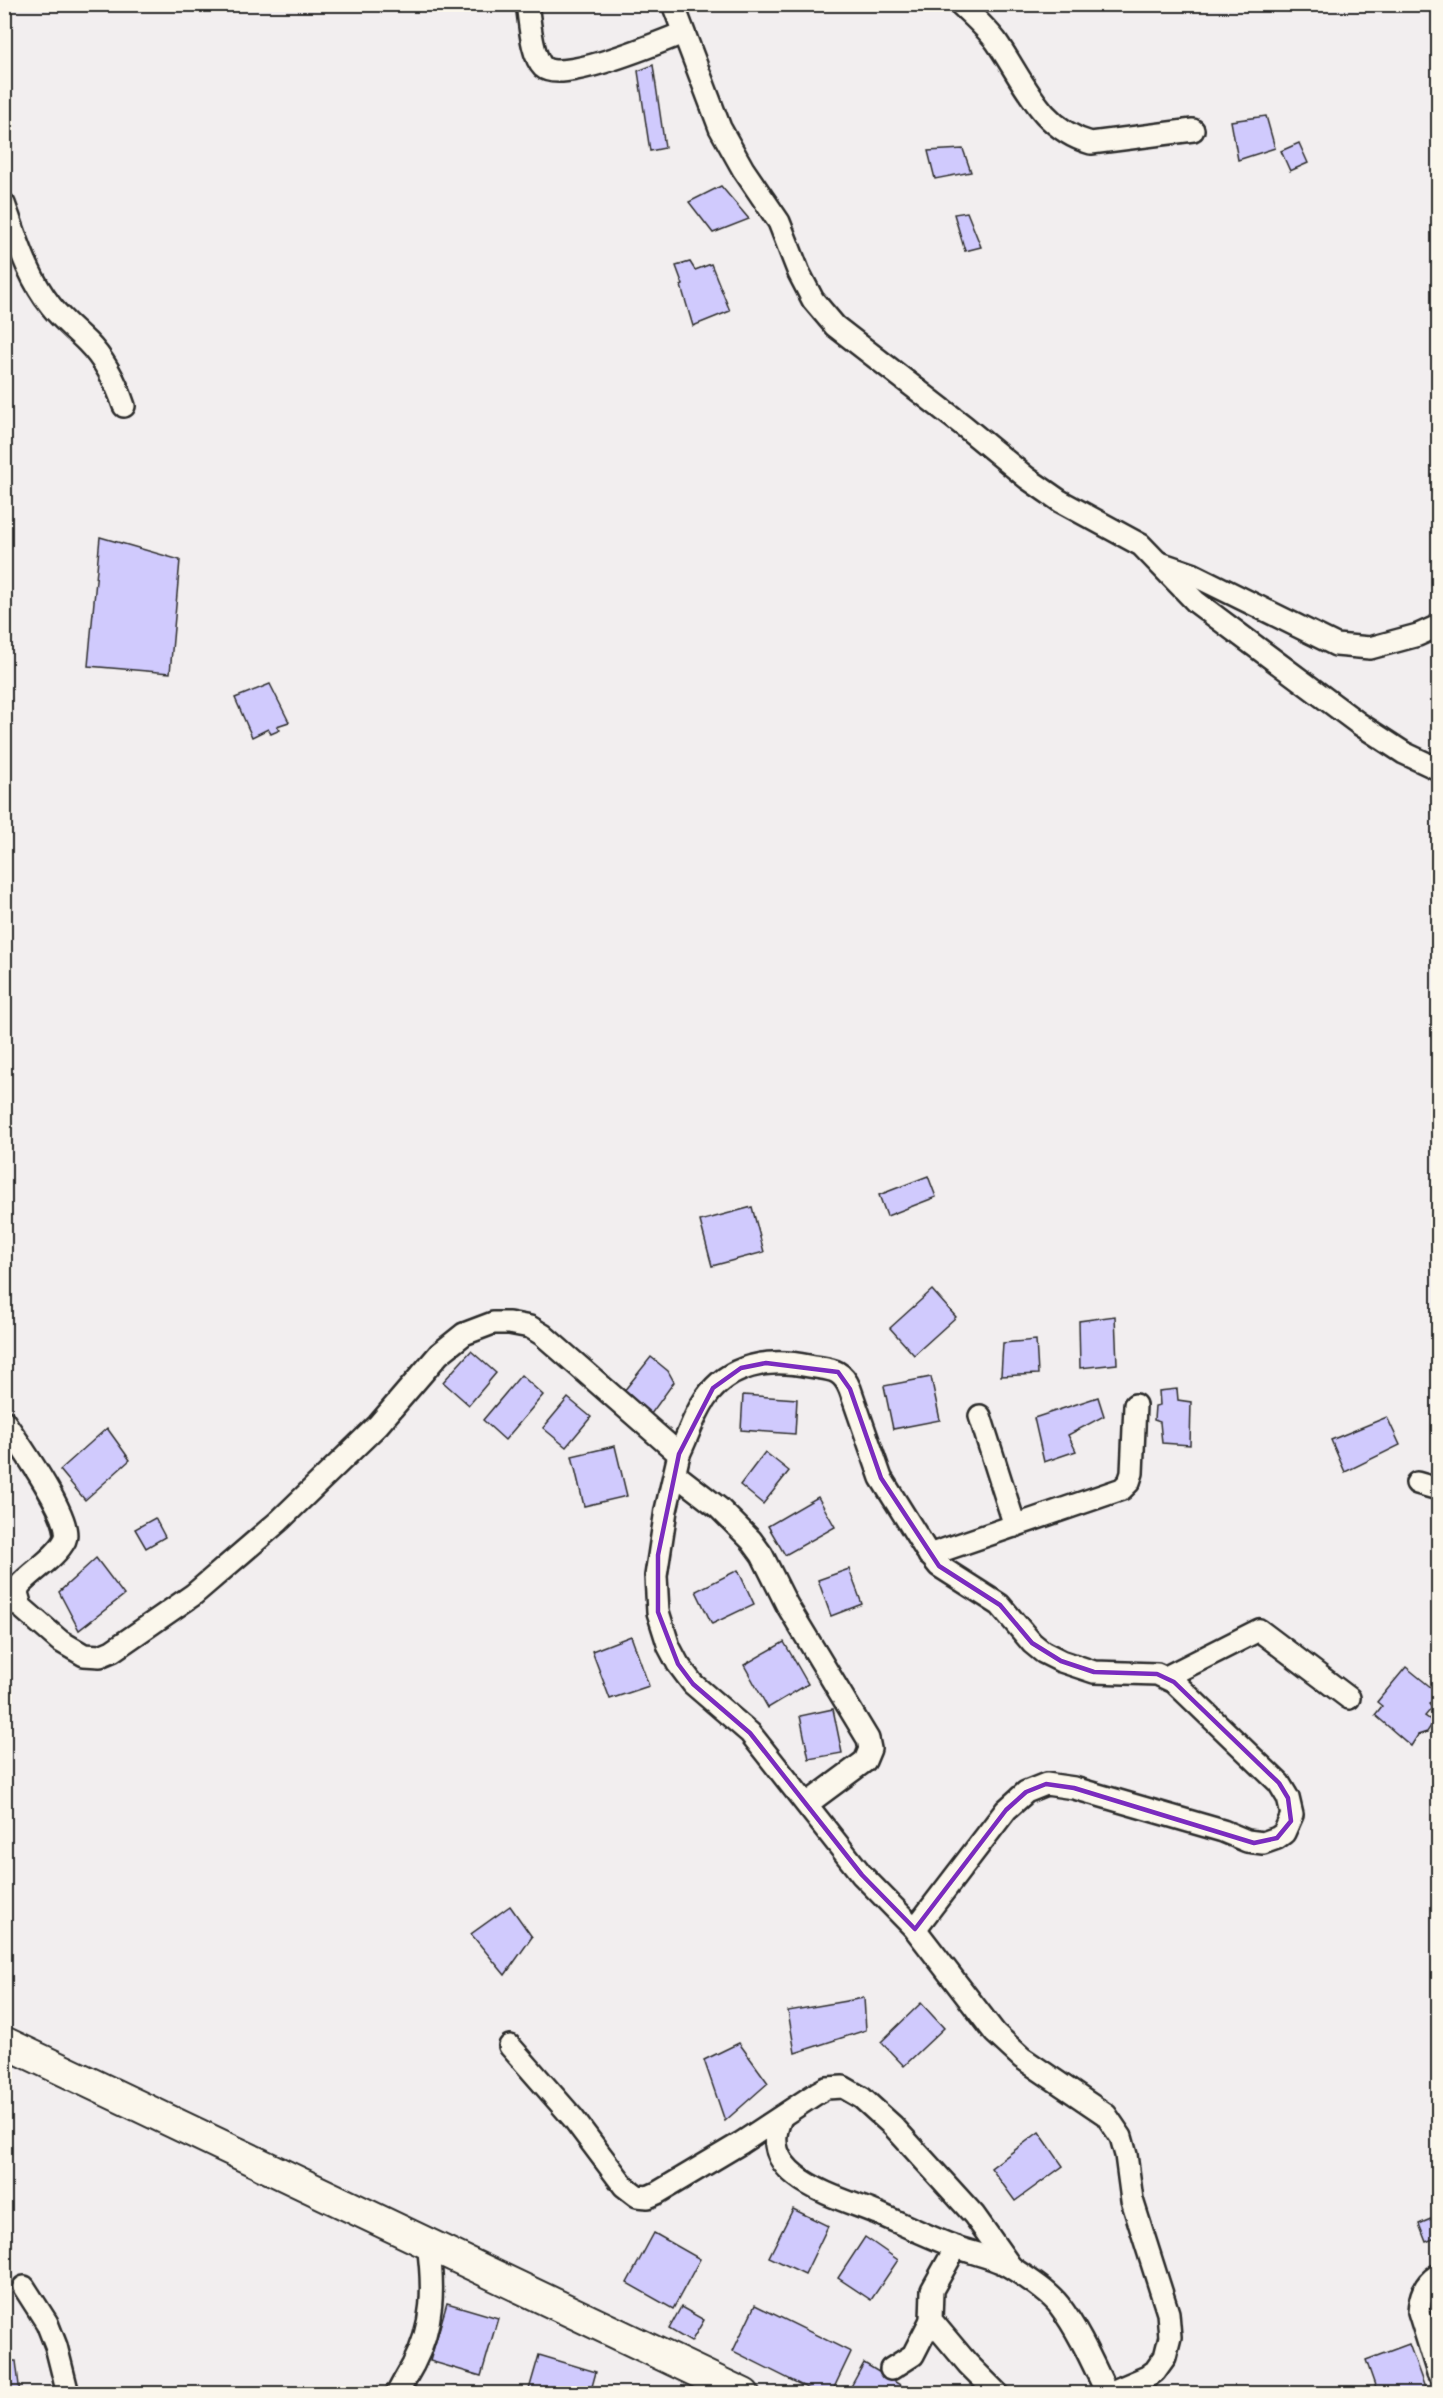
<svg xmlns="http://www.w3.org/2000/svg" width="1443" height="2398" viewBox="0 0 1443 2398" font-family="Mali,sans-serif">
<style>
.building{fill:#d0cafd;stroke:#2b2b2b;stroke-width:1.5}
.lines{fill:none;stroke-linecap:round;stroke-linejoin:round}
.street-casing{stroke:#2b2b2b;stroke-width:26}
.secondary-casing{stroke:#2b2b2b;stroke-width:34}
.street{stroke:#fbf7ec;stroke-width:21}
.secondary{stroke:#fbf7ec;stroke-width:30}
.marked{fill:none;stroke:#7b2cbf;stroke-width:4.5;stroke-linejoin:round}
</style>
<rect width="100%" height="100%" fill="#f2eeef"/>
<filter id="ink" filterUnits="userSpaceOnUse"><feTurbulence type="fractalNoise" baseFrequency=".0167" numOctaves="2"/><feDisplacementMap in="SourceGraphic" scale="12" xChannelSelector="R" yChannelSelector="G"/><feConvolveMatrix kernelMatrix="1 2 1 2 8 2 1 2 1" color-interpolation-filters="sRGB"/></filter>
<g filter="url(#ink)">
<g class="building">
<path d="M653,65L665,148L650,151L638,71Z"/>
<path d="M1266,116L1275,148L1238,160L1231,121Z"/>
<path d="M1299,143L1308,163L1290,171L1281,151Z"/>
<path d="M963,149L971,172L935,179L928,151Z"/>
<path d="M721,186L749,219L713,233L689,202Z"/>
<path d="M967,212L981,247L965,251L954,214Z"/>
<path d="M690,262L695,270L711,264L730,311L693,326L681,286L683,285L676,266Z"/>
<path d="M100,537L180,560L170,673L88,666Z"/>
<path d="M270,684L289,722L277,726L280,730L271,734L268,729L252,737L235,698Z"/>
<path d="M928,1176L936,1197L887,1216L879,1195Z"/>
<path d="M752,1207L764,1252L712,1266L700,1221Z"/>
<path d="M932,1290L956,1317L914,1355L890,1328Z"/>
<path d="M1115,1316L1117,1364L1080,1368L1079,1321Z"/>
<path d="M1036,1340L1038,1374L1001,1376L1003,1343Z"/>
<path d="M471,1351L496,1373L469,1405L443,1382Z"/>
<path d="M651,1357L668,1371L674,1382L651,1414L624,1391Z"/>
<path d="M521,1375L543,1395L505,1440L483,1420Z"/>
<path d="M931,1377L940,1420L893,1429L884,1386Z"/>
<path d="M1177,1389L1178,1400L1191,1402L1190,1445L1162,1443L1160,1422L1154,1420L1155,1406L1160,1405L1159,1391Z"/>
<path d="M743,1395L797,1399L795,1434L741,1430Z"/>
<path d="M1098,1397L1104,1416L1068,1435L1076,1451L1044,1462L1034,1418Z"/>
<path d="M568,1398L591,1417L566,1447L543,1428Z"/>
<path d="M1387,1417L1400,1445L1345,1472L1331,1440Z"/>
<path d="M107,1428L130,1460L85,1500L60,1470Z"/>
<path d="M615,1446L627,1496L584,1506L572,1456Z"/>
<path d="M765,1452L789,1471L763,1504L740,1485Z"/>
<path d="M818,1497L835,1527L785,1555L768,1526Z"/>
<path d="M155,1518L165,1537L146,1548L135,1529Z"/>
<path d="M96,1558L124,1595L79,1630L59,1592Z"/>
<path d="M849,1569L862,1604L831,1616L818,1580Z"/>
<path d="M738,1570L754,1604L712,1624L696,1591Z"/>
<path d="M631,1636L649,1686L610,1699L592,1651Z"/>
<path d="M784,1642L808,1684L768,1708L744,1665Z"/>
<path d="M1406,1667L1438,1693L1429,1704L1432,1708L1425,1716L1432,1721L1431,1726L1427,1732L1418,1735L1411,1746L1375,1715L1382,1706L1377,1702Z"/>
<path d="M833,1709L842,1753L809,1759L800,1716Z"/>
<path d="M510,1906L532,1937L505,1975L471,1934Z"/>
<path d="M864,1998L866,2030L795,2053L788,2011Z"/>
<path d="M921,2003L944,2028L904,2066L881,2042Z"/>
<path d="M739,2043L768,2083L725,2121L704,2060Z"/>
<path d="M1039,2132L1063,2166L1015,2201L991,2168Z"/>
<path d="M793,2209L828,2226L805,2274L769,2257Z"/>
<path d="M1438,2216V2237L1426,2242L1419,2224Z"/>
<path d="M654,2233L700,2259L673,2309L627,2283Z"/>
<path d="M865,2237L898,2260L871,2300L838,2278Z"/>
<path d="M447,2303L498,2318L481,2376L430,2361Z"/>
<path d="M755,2305L851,2352L831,2394H819L733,2351Z"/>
<path d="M681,2307L704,2320L691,2342L669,2329Z"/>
<path d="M1409,2344L1425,2388L1409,2394H1378L1366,2360Z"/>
<path d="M539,2355L596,2372L590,2394L528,2393Z"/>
<path d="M4,2361H16L20,2394H4Z"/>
<path d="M864,2363L915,2394H847Z"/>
</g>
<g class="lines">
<g class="street-casing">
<g id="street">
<path d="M527,4C530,21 531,55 543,67C561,84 660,42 683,33"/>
<path d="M673,4L720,128L743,169L779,222L799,273L813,300L835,326L964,426L1027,478L1060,501L1141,545L1196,602L1358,723L1404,753L1438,769"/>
<path d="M960,4C973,16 986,28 996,41C1024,81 1040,129 1091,143L1193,130"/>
<path d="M4,204C17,239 27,276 51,306C61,319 75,330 87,342C105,360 116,382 124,406"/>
<path d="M1160,563L1192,574L1336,645L1370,648L1418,635L1438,626"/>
<path d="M980,1416L1015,1526"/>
<path d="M4,1421C17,1441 74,1520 65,1540C56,1558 32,1571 19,1586L17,1593L21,1607L60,1641L84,1655L100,1656L112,1651L193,1595L279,1521L378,1425L439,1354L464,1334L493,1323H509L530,1327L543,1335L679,1454L666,1510L656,1576L658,1612L669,1647L678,1664L693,1684L750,1733L862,1875L915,1929L995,2033L1022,2058L1106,2115L1121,2137L1126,2155L1132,2200L1168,2313L1170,2337L1165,2357L1155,2371L1147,2377L1107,2394"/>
<path d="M679,1454C688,1436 694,1415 705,1399C729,1364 769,1358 809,1366C829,1370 841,1367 850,1389L881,1478L926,1550L939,1566L1000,1605L1032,1643L1043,1652L1061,1661L1094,1672L1157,1674L1174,1682L1279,1783L1288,1798L1292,1815L1284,1833L1277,1838L1263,1843L1247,1841L1223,1831L1074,1788L1046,1784L1026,1792L1006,1810L915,1929"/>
<path d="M675,1474L719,1508L751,1540L762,1555L787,1605L868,1739L870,1749L865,1761L807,1804"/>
<path d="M1417,1483L1438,1489"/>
<path d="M929,1555L1122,1489L1129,1482L1132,1473L1135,1405"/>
<path d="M1166,1677L1259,1630L1349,1698"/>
<path d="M510,2046L573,2118L624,2186L637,2196L648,2197L657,2193L741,2143L817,2093L826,2088L843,2087L862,2098L893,2126L974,2215L1011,2267"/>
<path d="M781,2118C754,2177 838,2197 877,2213C902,2224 927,2236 953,2246C971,2253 996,2257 1012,2268C1027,2278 1048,2291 1059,2305C1079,2331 1093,2364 1107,2393"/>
<path d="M956,2247L932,2290L931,2320L968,2364L998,2394"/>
<path d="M1438,2275C1424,2284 1420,2296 1419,2312L1438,2373"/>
<path d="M24,2287L47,2323L56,2346L68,2394"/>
<path d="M891,2369L913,2355L931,2320"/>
<path d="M397,2394C402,2384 408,2374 413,2365C434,2325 434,2287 428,2244"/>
</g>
</g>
<g class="secondary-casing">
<path id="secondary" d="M4,2042L744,2394"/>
</g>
<use href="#street" class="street"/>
<use href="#secondary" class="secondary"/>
</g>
</g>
<path class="marked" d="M766,1363L838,1372L850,1389L881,1478L939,1566L1000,1605L1032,1643L1061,1661L1094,1672L1157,1674L1174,1682L1279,1783L1288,1798L1291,1821L1277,1838L1254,1843L1074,1788L1046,1784L1026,1792L1006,1810L915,1929L862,1875L750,1733L693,1684L678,1664L658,1612V1555L679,1454L713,1388L741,1368Z"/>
<rect width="1443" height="2398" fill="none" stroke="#fbf7ec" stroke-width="24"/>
<rect x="12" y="12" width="1419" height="2374" fill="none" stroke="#2b2b2b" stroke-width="2" filter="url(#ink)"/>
</svg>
